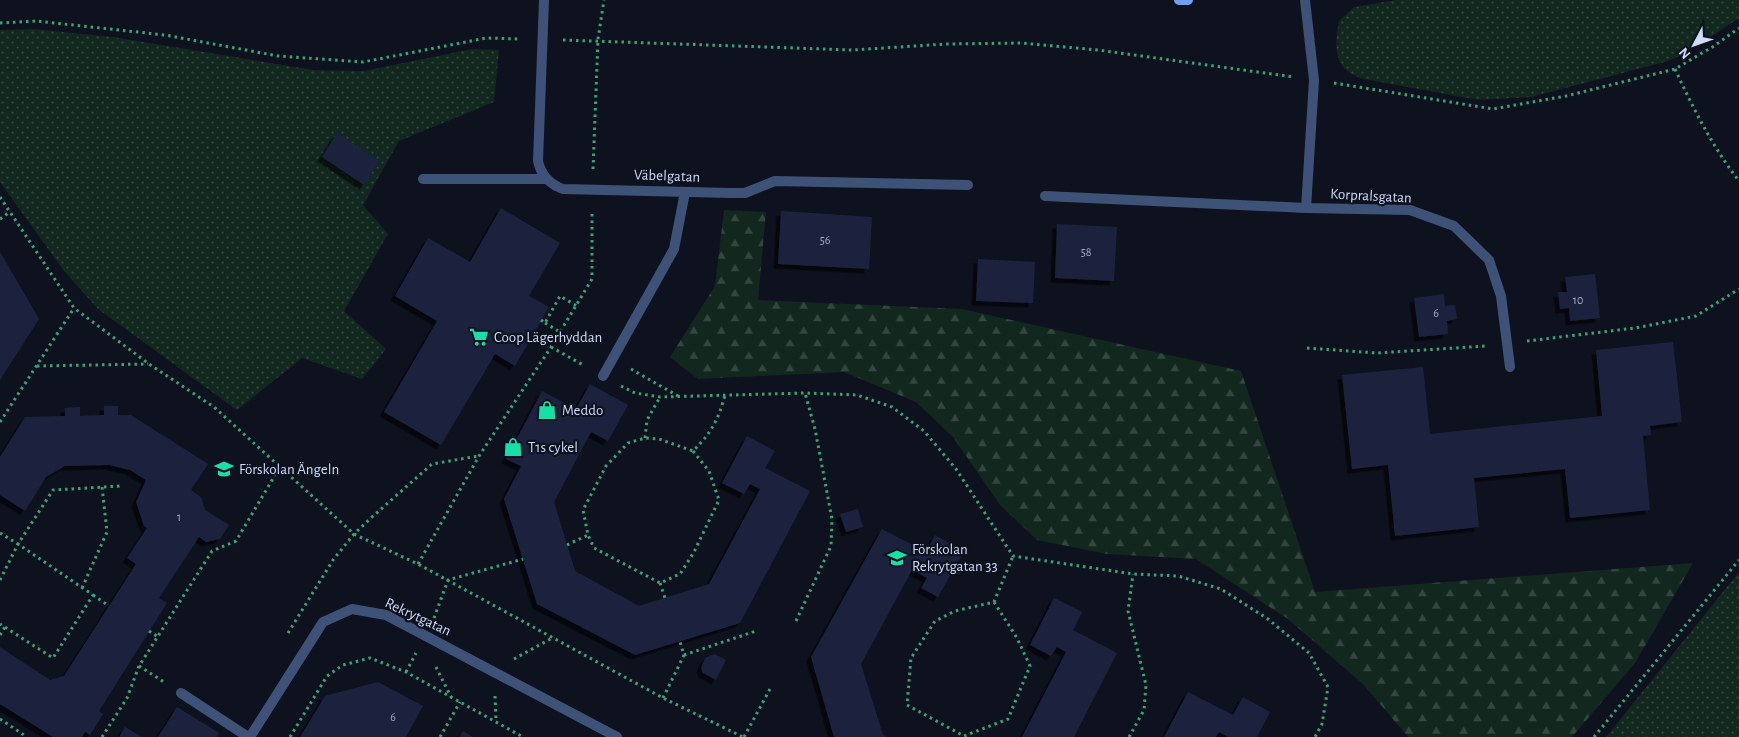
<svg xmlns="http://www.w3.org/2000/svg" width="1739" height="737" viewBox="0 0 1739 737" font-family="'Alegreya Sans',sans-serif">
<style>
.grass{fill:url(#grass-dots)}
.forest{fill:url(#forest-firs)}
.building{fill:#1c223d;filter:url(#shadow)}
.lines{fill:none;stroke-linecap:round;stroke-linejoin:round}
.path{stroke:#3aa476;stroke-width:3;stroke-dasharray:2.5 4;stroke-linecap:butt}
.service{stroke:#3e5278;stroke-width:10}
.minor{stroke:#3e5278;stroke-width:10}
.tertiary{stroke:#3e5278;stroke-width:10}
.secondary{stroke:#729ef0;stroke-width:10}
.labels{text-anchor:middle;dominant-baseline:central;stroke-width:4.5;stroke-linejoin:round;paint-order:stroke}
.number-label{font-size:12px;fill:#a3adcb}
.street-label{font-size:15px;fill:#d0dbfa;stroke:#0e121e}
.poi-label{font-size:15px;fill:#d0dbfa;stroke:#0e121e;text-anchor:start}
</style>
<defs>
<pattern id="grass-dots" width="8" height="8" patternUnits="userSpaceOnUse" patternTransform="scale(1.25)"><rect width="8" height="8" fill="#12271e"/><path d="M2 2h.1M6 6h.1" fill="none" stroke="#334640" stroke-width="1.8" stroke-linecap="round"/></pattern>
<pattern id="forest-firs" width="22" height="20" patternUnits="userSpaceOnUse" patternTransform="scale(1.25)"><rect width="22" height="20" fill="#12271e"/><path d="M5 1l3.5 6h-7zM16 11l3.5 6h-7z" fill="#334640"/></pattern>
<filter id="shadow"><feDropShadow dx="-4.5" dy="4.5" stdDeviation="0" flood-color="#0009"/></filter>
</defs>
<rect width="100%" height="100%" fill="#0e121e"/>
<g class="grass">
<path d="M1396,0H1739V18L1687,53L1665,62L1531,97L1478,100L1364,79C1333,70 1334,48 1339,21L1354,7Z"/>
<path d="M34,29L113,37L313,70L364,71L472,49L499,50L494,102L399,141L363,205L388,234L344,311L386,349L362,379L302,358L237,410L98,309L64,271L0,182V30Z"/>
<path d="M1739,572V737H1606Z"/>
</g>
<path class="forest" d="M724,210L766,212L758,300L962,309L1241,371L1315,592L1693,563L1635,663L1572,737H1408L1364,685L1288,619L1196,559L1107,554L1037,540L1000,505L953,437L916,402L844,372L698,379L670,357L715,286Z"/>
<g class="building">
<path d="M337,133L379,161L364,185L322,157Z"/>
<path d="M501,208L560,243L529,296L549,307L515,366L495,354L441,445L384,412L437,321L395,296L428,238L470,262Z"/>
<path d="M781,211L872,217L869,269L778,264Z"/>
<path d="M1057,224L1117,227L1114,281L1055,278Z"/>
<path d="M0,252L39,319L0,380Z"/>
<path d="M978,259L1035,262L1033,303L976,301Z"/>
<path d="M1595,274L1600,318L1570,321L1569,308L1560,309L1558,292H1567L1565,277Z"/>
<path d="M1444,294L1445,306L1455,305L1457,319L1447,321L1448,334L1419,337L1414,298Z"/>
<path d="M1673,342L1682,422L1650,426L1651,435L1643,436L1650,510L1570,518L1565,469L1474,478L1479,527L1395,536L1388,465L1352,469L1342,375L1423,367L1430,434L1504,426L1602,416L1596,350Z"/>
<path d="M590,384L628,405L608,441L591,432L554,502L575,571L639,606L709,584L760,489L750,484L744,494L722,483L747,436L775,451L765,468L810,491L740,623L635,655L537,604L504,499L521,466L506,459L542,391L576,409Z"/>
<path d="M104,406H118V415H131L208,464L191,490L201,497L205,510L229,525L220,539L206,542L199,537L159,598L167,603L99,711L103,714L90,735L85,732L82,737H53L0,704V647L50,680L64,676L136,564L127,558L147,528L144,526L136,502L146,480L130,470L109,465L65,466L46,477L25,511L0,495V457L25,417L65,416V408L80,407V416L104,415Z"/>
<path d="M858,509L863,527L846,532L840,514Z"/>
<path d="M882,529L926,552L935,535L964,551L938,597L921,588L927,578L912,570L861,664L883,735L887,737H834L811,657Z"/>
<path d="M1054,598L1082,612L1073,630L1117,653L1074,737H1022L1066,652L1057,647L1051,656L1030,645Z"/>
<path d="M715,654L726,660L716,680L703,673L701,668L705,658Z"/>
<path d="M378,682L423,706L406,737H300L325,696Z"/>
<path d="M1188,692L1233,715L1243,697L1270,712L1257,737H1228L1219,732L1216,737H1164Z"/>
<path d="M177,707L219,733L217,737H158Z"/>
<path d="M125,727L142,737H119Z"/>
<path d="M463,731L473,737H460Z"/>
</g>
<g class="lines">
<g class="path">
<path d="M0,23L36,21L165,35L278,56L363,62L486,38L521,39"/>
<path d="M563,40L852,50L946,44L1021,43L1098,50L1294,77"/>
<path d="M1675,69C1693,108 1712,146 1739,181"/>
<path d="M1334,83L1493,109L1566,96L1675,69L1714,46L1739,28"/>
<path d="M593,169L598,39L604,0"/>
<path d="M0,197L74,308L149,364L214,407L354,534L418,564L663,698L743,737"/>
<path d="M0,219L10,212"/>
<path d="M541,320L545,323L560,296L577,306"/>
<path d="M545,323L560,332"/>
<path d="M1527,341L1635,328L1696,316L1739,289"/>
<path d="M551,347L585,366"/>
<path d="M1307,348L1377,353L1486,346"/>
<path d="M37,366L148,364"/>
<path d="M631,369L678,396"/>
<path d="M621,386L635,393L660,397L805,393L857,395L892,407L924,431L956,469L1013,556L1133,574L1178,576L1221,589L1268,619L1309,653L1328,687L1322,724L1315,737"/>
<path d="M0,422L74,308"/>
<path d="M645,438L647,420L660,397"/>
<path d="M693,451L709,471L719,500L694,552L680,574L660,583L594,548L588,535L583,510L606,466L628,443L645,438L659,439L693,451C712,432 718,420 725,395"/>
<path d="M0,533L18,544L53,490L121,486"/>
<path d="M567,545L588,535"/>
<path d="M418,564L479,456L551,347L592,279V210"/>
<path d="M0,580L18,544L93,595L53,658L0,624"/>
<path d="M660,583L665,598"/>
<path d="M82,588L107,532L102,487"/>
<path d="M93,595L109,606"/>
<path d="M994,602L1017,638L1030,666L1008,719L964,736L907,705L911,658L935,621L955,611L994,602L1013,556"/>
<path d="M434,618L448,580L523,559"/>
<path d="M796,621L831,546L832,519L815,429L805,393"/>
<path d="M149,631L158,637"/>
<path d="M288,633L333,560L354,534L372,517L432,464L478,456"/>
<path d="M0,635L5,627"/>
<path d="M684,655L756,631"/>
<path d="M514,659L554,637"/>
<path d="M139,666L164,682"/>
<path d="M436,667L451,697"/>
<path d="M406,672L416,653"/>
<path d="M495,696L496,721"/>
<path d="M663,698L684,655L680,642"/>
<path d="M0,719L27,737"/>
<path d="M102,737L127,698L139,666L212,551L236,541L281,465"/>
<path d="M290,737L327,676L343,665L370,658L406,672L523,737"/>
<path d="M440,737L460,702"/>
<path d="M744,737L770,689"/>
<path d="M1129,737L1144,710L1146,685L1128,611L1133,574"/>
<path d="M1594,737L1739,560"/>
</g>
<g class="service">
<path d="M423,179H546"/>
<path d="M603,376L674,249L685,192"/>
<path d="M181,693L248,737"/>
</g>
<g class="minor">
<path d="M544,0L538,161C541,175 549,184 563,189L731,193H745L775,181L968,185"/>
<path d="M1305,0L1314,80L1306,208"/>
<path d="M1045,196L1306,208L1410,210L1454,226L1489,260L1501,296L1510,367"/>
</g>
<path class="tertiary" d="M250,737L323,622L352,609L386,615L617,737"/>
<path class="secondary" d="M1179,0H1188"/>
</g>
<defs>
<g id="supermarket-bare" transform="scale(1.5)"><path d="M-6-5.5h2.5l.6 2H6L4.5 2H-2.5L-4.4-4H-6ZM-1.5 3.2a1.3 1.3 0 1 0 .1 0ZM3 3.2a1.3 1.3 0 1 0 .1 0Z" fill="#18dea8" stroke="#0e121e" stroke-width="2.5" paint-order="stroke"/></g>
<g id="shop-bare" transform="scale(1.5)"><path d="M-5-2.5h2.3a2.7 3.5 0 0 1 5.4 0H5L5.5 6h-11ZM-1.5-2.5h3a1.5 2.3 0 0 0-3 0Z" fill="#18dea8" stroke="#0e121e" stroke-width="2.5" paint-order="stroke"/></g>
<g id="school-bare" transform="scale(1.5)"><path d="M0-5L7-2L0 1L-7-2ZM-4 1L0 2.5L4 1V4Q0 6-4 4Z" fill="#18dea8" stroke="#0e121e" stroke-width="2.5" paint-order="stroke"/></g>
</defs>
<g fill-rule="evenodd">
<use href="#supermarket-bare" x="479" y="337"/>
<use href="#shop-bare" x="547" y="410"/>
<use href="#shop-bare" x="513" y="447"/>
<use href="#school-bare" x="224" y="469"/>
<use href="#school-bare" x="897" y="558"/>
</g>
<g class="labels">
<g class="number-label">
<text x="825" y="240">56</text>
<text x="1086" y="252">58</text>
<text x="1578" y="300">10</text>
<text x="1436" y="313">6</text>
<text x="179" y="517">1</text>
<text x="393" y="717">6</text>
</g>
<g class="street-label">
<text transform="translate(667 176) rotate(2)">Väbelgatan</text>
<text transform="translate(1371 196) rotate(3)">Korpralsgatan</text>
<text transform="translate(418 617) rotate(25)">Rekrytgatan</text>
</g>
<g class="poi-label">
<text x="494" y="337">Coop Lägerhyddan</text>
<text x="562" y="410">Meddo</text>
<text x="528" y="447">T1s cykel</text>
<text x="239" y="469">Förskolan Ängeln</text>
<text x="912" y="549">Förskolan<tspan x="912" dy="17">Rekrytgatan 33</tspan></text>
</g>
</g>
<g transform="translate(1694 45) rotate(229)" stroke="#0e121e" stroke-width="4" paint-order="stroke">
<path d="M0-4L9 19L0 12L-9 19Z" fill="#d0dbfa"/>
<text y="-8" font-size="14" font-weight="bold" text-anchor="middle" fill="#d0dbfa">N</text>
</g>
</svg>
